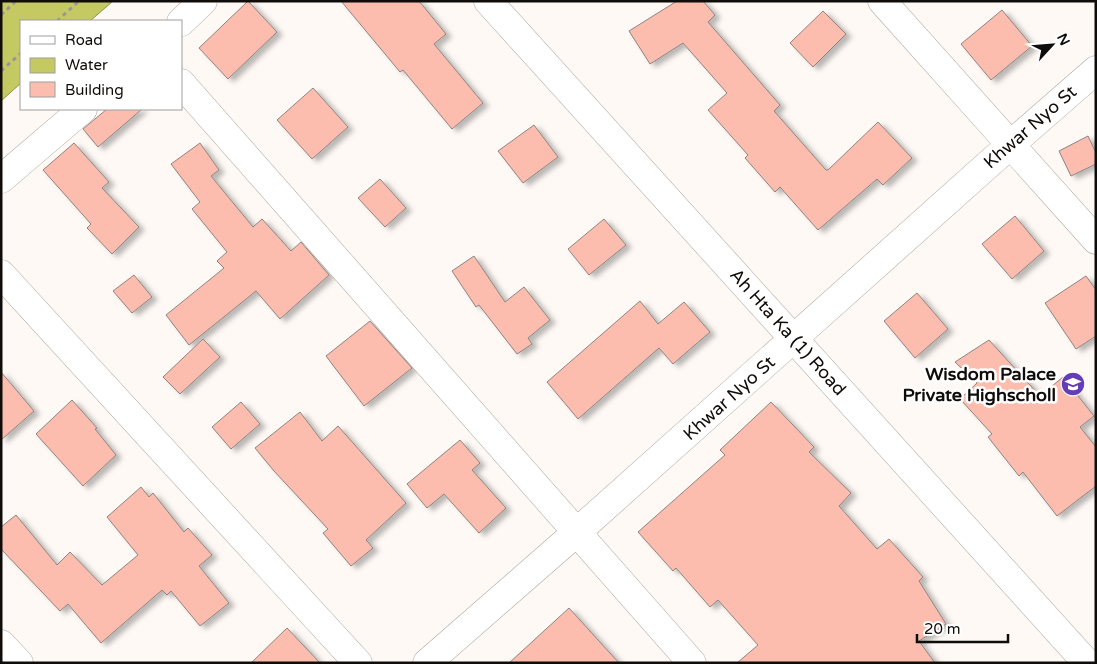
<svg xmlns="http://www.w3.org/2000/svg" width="1097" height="664" viewBox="0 0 1097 664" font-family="'Varela Round',sans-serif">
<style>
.water{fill:#c5c962;stroke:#8e9048}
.building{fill:#fcbdae;stroke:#8d8381;filter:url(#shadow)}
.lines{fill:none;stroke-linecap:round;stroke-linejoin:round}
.minor-casing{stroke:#aea6a0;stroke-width:29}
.path{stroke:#9a9693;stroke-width:3;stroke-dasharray:4 4;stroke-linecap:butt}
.minor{stroke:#fff;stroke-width:28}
.labels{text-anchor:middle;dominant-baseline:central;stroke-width:5;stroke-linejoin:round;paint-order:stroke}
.street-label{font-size:18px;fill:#0f0c0a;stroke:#fff}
.poi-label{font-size:18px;font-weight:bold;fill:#0f0c0a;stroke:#fff;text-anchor:end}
</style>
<defs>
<filter id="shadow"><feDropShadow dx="5.5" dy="3" stdDeviation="2.5" flood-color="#0004"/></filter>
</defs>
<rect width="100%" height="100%" fill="#fef9f5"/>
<path class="water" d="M1,1H113L90,21H21V83L1,101Z"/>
<g class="building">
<path d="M248,1L277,32L228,79L199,48Z"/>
<path d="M341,1H419L446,34L434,44L483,103L452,129L403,70L400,72Z"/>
<path d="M677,1H703L715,15L708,22L780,105L774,111L826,170H828L878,122L912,158L883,185L877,179L818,230L780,187L775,192L745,158L748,155L708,110L727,93L683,43L650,64L629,31Z"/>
<path d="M1002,10L1032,46L991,80L961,44Z"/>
<path d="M823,11L846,34L813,67L790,43Z"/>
<path d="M313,88L348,127L312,159L277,120Z"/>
<path d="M107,109H142L98,147L83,129Z"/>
<path d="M534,125L558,157L523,183L498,151Z"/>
<path d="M1088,136L1096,153V164L1071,176L1059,151Z"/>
<path d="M74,143L109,182L102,188L139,227L112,254L87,228L91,224L43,170Z"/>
<path d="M200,143L219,170L211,176L253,227L262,219L291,251L301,242L329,275L280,319L256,291L189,345L166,315L224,268L217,261L227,252L192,209L200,202L171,164Z"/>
<path d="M380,179L406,208L385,227L358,198Z"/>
<path d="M1015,216L1044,251L1012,279L982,244Z"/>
<path d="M604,219L626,245L589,275L568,249Z"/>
<path d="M474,256L505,302L524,287L550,320L528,338L532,344L517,354L479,305L476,307L452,271Z"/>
<path d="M134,275L152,297L132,313L113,291Z"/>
<path d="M1086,276L1096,290V336L1076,349L1045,303Z"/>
<path d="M917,293L948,329L915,358L884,321Z"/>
<path d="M640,301L658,324L684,302L710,332L673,364L659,348L578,419L547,382Z"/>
<path d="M370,321L412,368L364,406L326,356Z"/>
<path d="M203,339L220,357L180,394L163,377Z"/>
<path d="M989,340L1040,396L1063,377L1094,416L1080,427L1096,447V486L1057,516L1023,472L1019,476L988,437L992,434L960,399L977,383L955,362Z"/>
<path d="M1,372L34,411L1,440Z"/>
<path d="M72,400L97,428L95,429L116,455L83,486L36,434Z"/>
<path d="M241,402L260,424L231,449L212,427Z"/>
<path d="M771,402L814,447L809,452L851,493L839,506L877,549L889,539L923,577L919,581L946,624L919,641L935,663H737L758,645L718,600L710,607L676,568L673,571L638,532L725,455L720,450Z"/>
<path d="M300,412L322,441L338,426L406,503L366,540L373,548L351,566L323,533L328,529L274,471L255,448Z"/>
<path d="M460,440L480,463L472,470L506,508L479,533L444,494L427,508L407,484Z"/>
<path d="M141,487L149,497L153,493L184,532L188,528L212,555L199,566L229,603L200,626L171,591L167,595L162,590L101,643L68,604L60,611L1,549V527L16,515L57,565L70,552L102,585L138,555L107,517Z"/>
<path d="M569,608L619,663H509Z"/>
<path d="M287,628L320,663H251Z"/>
</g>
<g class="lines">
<g class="minor-casing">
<g id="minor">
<path d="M488,1L1087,663"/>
<path d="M882,1L1096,240"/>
<path d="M181,22L203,1"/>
<path d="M181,83L692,663"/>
<path d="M1,179L83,109"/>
<path d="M1,274L358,663"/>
<path d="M1,644L19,663"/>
<path d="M427,663L577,532L1010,145L1096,70"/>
</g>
</g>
<g class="path">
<path d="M1,15L16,1"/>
<path d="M57,21L79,1"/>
<path d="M1,71L21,53"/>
</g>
<use href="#minor" class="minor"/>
</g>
<defs>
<g id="school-disc" transform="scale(1.25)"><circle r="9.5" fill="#623eb7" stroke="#fff"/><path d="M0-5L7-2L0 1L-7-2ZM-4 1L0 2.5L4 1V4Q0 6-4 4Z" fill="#fff"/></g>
</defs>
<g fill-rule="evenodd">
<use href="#school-disc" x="1073" y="384"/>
</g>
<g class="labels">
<g class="street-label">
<text transform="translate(1030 127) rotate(-41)">Khwar Nyo St</text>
<text transform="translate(788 332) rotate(48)">Ah Hta Ka (1) Road</text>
<text transform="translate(729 398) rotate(-42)">Khwar Nyo St</text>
</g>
<g class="poi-label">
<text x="1056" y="374">Wisdom Palace<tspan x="1056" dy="21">Private Highscholl</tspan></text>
</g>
</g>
<rect width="1097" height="664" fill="none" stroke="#0f0c0a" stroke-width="5"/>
<rect x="20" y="20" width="162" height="90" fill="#ffffff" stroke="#9f9e9d"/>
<rect x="30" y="36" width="25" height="8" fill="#ffffff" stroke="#9f9e9d"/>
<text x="65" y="45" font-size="15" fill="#0f0c0a">Road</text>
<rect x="30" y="58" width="25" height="15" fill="#c5c962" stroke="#9f9e9d"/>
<text x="65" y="70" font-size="15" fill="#0f0c0a">Water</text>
<rect x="30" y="82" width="25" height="15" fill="#fcbdae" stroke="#9f9e9d"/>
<text x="65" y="95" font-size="15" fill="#0f0c0a">Building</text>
<g transform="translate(1052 45) rotate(64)" stroke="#ffffff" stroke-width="4" paint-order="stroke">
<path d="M0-4L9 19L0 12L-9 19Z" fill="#0f0c0a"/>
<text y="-8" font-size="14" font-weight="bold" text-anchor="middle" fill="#0f0c0a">N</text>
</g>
<path d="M917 634v8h91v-8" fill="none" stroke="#0f0c0a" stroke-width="2.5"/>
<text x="924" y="634" font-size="15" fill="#0f0c0a" stroke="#ffffff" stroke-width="4" paint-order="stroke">20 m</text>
</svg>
